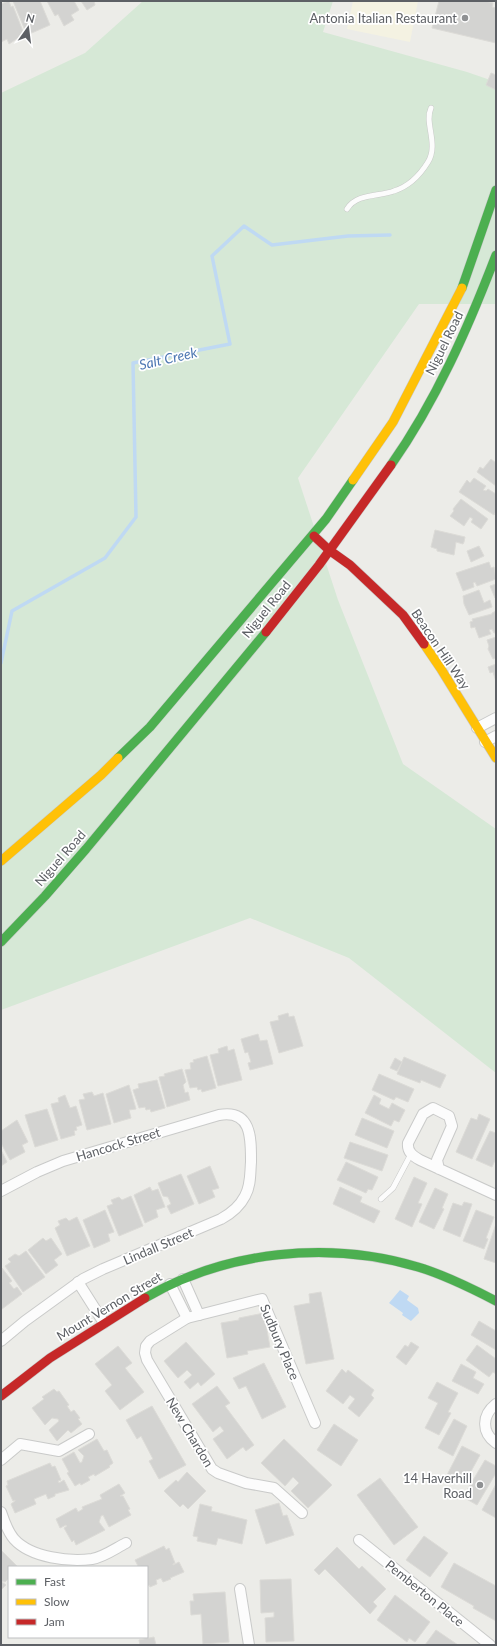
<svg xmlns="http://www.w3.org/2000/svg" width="497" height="1646" viewBox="0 0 497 1646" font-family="Lato,sans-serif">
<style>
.commercial{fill:#f4f2e2}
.green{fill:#d6e8d6}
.water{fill:#bfd9f3}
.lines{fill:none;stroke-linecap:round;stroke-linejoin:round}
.stream{stroke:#bfd9f3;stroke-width:3.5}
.building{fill:#d3d3d1;stroke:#dcdbd7}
.lane-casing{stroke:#c9cac9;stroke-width:6}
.street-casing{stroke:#c9cac9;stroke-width:12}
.fast-casing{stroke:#c8c8c8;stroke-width:10}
.slow-casing{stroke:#c8c8c8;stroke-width:10}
.jam-casing{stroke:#c8c8c8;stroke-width:10}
.lane{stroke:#fcfcfc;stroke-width:5}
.street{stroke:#fcfcfc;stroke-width:10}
.fast{stroke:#4caf50;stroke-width:9}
.slow{stroke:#ffc107;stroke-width:9}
.jam{stroke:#c62828;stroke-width:9}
.poi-dot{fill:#8f9193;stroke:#fff;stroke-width:1.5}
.labels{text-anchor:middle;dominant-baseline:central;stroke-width:3.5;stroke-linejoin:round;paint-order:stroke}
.poi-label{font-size:13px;fill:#5d6065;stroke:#fff;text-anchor:end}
.street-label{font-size:13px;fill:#5d6065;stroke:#fff}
.water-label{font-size:14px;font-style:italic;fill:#4c76b2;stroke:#fff}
</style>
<rect width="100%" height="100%" fill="#ecece8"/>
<path class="commercial" d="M353,1H418L410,42L347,29Z"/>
<path class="green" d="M143,1H333L323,32L467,72L496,82V304H419L298,478L338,600L403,764L496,829V1073L349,958L250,918L1,1010V93L85,53Z"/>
<path class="water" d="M400,1290L409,1296L407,1300L418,1308L419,1313L411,1321L402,1315L403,1313L389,1303Z"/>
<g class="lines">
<path class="stream" d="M1,663L12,611L105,558L136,517L133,363L230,344L212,256L244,226L272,245L348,236L390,235"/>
</g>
<g class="building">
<path d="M9,1L11,7L13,6L24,34L9,44L7,39L1,42V4Z"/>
<path d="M13,1H40L50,25L27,35Z"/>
<path d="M47,1H74L79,10L71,15L74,20L64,26L58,14L55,16Z"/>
<path d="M81,1H94L95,5L87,10Z"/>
<path d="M439,1H485L493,3L492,7L496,8V43L432,28Z"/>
<path d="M491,73L496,75V90L486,85Z"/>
<path d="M491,459L496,463V486L477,472L480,467L483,469Z"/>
<path d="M474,478L486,486L483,490L486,491L488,489L496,494V511L494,515L459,492L467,480L470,483Z"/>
<path d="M461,499L488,519L481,529L471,522L473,519L470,517L464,526L450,516L454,511L453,509Z"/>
<path d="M435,530L465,537L464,542L463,544L456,542L454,555L437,551V549L431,547Z"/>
<path d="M479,546L484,556L471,562L467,551Z"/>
<path d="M489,562L491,568L494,567L496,579L477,586L475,582L473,583L474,587L463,591L456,573Z"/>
<path d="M496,584V598H495L490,586Z"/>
<path d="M479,590L484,603L490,600L492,607L469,615L464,604L463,596Z"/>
<path d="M496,611V633H494L492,629L489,630L491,634L479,638L475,627L471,628L470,622L473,621L472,619L492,614V613Z"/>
<path d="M496,637V658L493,659L488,649L489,646L487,640Z"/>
<path d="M496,664V682L493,672L490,673L488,667Z"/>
<path d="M288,1013L289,1017L294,1016L303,1046L279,1053L270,1022L279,1020L278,1016Z"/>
<path d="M258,1034L260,1041L267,1040L273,1064L250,1070L248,1063L251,1062L248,1052L245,1053L241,1039Z"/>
<path d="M227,1046L228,1051L234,1049L242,1080L218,1086L210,1055L219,1053L218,1049Z"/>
<path d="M207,1056L216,1088L202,1092L201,1089L198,1090L197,1087L190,1088L185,1070L191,1069L190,1063L194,1062L193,1060Z"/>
<path d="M404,1057L446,1075L440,1088L421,1080L420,1083L397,1074Z"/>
<path d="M395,1058L402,1062L397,1071L390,1068Z"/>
<path d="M182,1069L186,1082L183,1085L185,1093L188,1092L190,1100L167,1107L159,1077L165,1076L164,1074Z"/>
<path d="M379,1074L414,1089L408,1102L396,1097L394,1100L372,1090Z"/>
<path d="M157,1080L165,1108L151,1112L150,1109L146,1110L145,1107L139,1108L133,1090L139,1088L138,1084Z"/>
<path d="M129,1085L136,1109L129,1110L131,1118L114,1123L106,1094Z"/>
<path d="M92,1092L94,1096L103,1093L111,1124L87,1130L79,1100L85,1099L83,1094Z"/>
<path d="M65,1095L70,1108L76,1106L82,1125L76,1127L77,1130L74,1131L75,1135L61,1139L51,1104L59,1102L58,1098Z"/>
<path d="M374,1095L381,1099L379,1104L389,1109L392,1103L405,1110L399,1122L394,1120L391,1126L365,1113Z"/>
<path d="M47,1109L58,1140L35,1147L25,1115Z"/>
<path d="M479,1114L490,1119L472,1159L456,1152L471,1118L477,1120Z"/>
<path d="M362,1118L394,1131L387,1148L355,1135Z"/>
<path d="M17,1120L28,1142L22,1145L25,1152L10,1160L1,1143V1131Z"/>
<path d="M490,1131L496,1133V1158L492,1167L476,1160Z"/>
<path d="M350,1142L388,1155L382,1171L344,1158Z"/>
<path d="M1,1150L7,1162L1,1166Z"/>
<path d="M346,1162L378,1177L372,1190L368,1189L366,1193L337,1180Z"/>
<path d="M210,1166L219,1188L212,1190L215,1197L199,1204L187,1176Z"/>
<path d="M181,1174L194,1204L171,1214L167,1206L171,1204L168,1197L163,1196L158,1183Z"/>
<path d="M414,1177L427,1183L418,1203L422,1204L412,1227L395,1219Z"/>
<path d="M150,1187L152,1191L158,1189L165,1207L156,1210L158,1217L145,1223L134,1195Z"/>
<path d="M340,1187L362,1197L360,1202L380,1211L374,1223L333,1204Z"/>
<path d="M435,1188L448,1194L442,1208L444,1209L434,1229L419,1222Z"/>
<path d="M131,1196L143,1226L119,1236L107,1206L113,1204L111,1200L119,1197L122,1200Z"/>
<path d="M464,1202L472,1204L460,1237L443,1230L453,1203L462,1206Z"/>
<path d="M105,1210L114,1232L108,1234L110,1241L94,1248L83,1220Z"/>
<path d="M476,1210L494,1217L486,1238L488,1239L484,1249L463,1241Z"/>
<path d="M77,1217L90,1246L67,1256L55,1228L60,1225L58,1221L66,1218L69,1221Z"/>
<path d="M496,1224V1263L484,1259Z"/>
<path d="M43,1238L46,1241L51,1238L62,1254L54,1260L58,1265L46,1274L28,1250Z"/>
<path d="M26,1251L45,1277L23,1292L5,1266L11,1262L8,1259L15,1254L19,1256Z"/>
<path d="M2,1268L12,1281L9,1283L14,1289L17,1287L22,1294L2,1309L1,1308Z"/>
<path d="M321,1292L334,1359L306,1364L294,1306L310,1303L309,1294Z"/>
<path d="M264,1313L270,1347L247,1351L248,1354L227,1358L221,1323L239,1320V1318Z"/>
<path d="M479,1321L496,1331V1350L471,1335Z"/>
<path d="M186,1342L215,1374L201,1386L198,1382L190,1389L184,1382L192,1375L187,1370L178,1378L164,1361Z"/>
<path d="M411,1342L419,1347L406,1365L396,1357L405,1345L408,1347Z"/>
<path d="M477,1345L496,1359V1374L493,1372L489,1377L466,1360Z"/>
<path d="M118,1346L132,1363L125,1368L144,1392L120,1410L105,1391L112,1385L95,1364Z"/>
<path d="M264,1363L286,1407L262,1419L246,1386L239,1389L233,1378Z"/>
<path d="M461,1364L476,1372L473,1378L484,1384L478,1394L452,1381Z"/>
<path d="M342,1369L346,1373L348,1370L374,1390L371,1395L374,1398L359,1417L348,1408L355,1399L350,1395L343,1404L326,1391Z"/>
<path d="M437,1382L458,1393L448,1412L451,1413L439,1435L425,1428L438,1403L428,1398Z"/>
<path d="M217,1386L230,1403L225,1406L254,1445L246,1451L243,1447L227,1459L213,1439L224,1431L220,1426L213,1432L192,1404Z"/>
<path d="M54,1389L57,1392L59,1391L69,1405L67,1406L71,1412L74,1410L80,1418L78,1419L82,1424L71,1433L68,1430L57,1441L49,1430L59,1421L58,1419L52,1418L45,1425L32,1408L44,1399L42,1397Z"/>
<path d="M152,1406L186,1465L159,1479L149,1461L153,1459L141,1436L137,1439L126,1420Z"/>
<path d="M454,1419L467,1426L453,1456L438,1448Z"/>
<path d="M334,1424L358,1440L341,1466L317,1450Z"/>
<path d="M97,1439L104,1451L107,1450L113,1463L109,1466L110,1467L95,1476L94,1474L88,1477L90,1480L81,1485L80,1483L75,1486L67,1473L69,1472L62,1459L74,1452L80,1463L82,1462L84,1456L78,1450Z"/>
<path d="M284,1439L332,1485L308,1508L291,1491L299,1483L293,1477L285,1486L261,1463Z"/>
<path d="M462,1446L480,1455L464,1484L447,1475Z"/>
<path d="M485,1460L496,1466V1473L477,1505L463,1497Z"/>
<path d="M50,1463L52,1467L55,1466L61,1480L58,1481L59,1483L64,1480L69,1490L55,1494V1496L48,1499L46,1494L34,1499L36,1504L15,1513L11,1504L15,1501V1500L13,1501L6,1486L8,1485L7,1481Z"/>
<path d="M187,1472L206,1491L188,1509L183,1504L180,1507L164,1491L176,1480L178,1482Z"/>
<path d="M380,1478L418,1527L394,1545L357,1495Z"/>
<path d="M119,1484L125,1493L120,1496H123L130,1509L128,1510L131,1515L109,1527L103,1515L101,1516L99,1522L105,1530L76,1545L74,1540L72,1542L64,1528L67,1526L66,1525L60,1528L56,1519L76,1508L78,1512L83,1509L82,1507L102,1499L100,1495Z"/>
<path d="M496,1484V1518L482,1510Z"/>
<path d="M279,1503L283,1516L287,1515L294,1535L266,1544L255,1510Z"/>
<path d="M200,1504L212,1507L211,1511L247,1520L242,1544L218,1538L216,1545L197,1541L198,1537L193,1536Z"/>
<path d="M424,1536L448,1553L430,1577L406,1560Z"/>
<path d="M164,1546L166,1550L169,1548L175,1563L173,1564V1565L179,1562L184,1572L170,1578L171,1579L163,1582L161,1578L156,1580L157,1584L150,1587L149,1585L147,1586V1567L138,1566L135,1560Z"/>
<path d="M337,1547L359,1569L362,1566L386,1589L373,1602L377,1606L370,1614L325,1569L319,1575L314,1570Z"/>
<path d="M1,1550L17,1566L9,1567V1578L5,1582L3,1581L2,1582L6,1585L1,1590Z"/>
<path d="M454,1563L496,1586V1621L473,1608L474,1606L441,1587Z"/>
<path d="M291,1579L294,1641L266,1642L265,1618L274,1617V1612L261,1613L260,1580Z"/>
<path d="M225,1592L229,1642L203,1644L201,1614L191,1615L190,1601H194L193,1594Z"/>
<path d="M395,1595L430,1622L415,1642L409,1638L407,1642L377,1620Z"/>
<path d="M436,1630L458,1645H425Z"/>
<path d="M154,1637L156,1645H140L139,1640Z"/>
</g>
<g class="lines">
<g class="lane-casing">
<g id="lane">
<path d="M347,209C357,193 378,197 394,191C410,186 420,175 428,162C439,144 424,123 431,108"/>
<path d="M381,1199L393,1188L411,1154"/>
</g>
</g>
<g class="street-casing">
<g id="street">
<path d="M477,728L496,718"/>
<path d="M485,742L496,736"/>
<path d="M439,1169L437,1160L452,1126L449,1116L433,1108L423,1114L408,1143C407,1152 413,1156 420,1160L496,1195"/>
<path d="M1,1191L37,1172L63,1161L219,1115C252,1109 251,1139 251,1162C250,1174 251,1185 245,1196C240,1206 232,1213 221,1219L103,1269L83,1279L25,1321L1,1341"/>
<path d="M183,1279L199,1315"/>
<path d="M78,1282L104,1323"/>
<path d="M170,1284L187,1318"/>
<path d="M496,1404C482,1415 481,1432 496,1443"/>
<path d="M1,1460L20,1444L59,1451L89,1434"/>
<path d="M1,1512C4,1521 8,1532 14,1539C31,1558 70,1562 92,1559C104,1557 116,1548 126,1543"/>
<path d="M302,1513L274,1488L246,1483L218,1473L212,1469L147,1360L145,1353L146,1346L150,1341L187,1318L262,1299L315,1423"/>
<path d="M359,1540L490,1645"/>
<path d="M240,1589L249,1645"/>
</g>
</g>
<g class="fast-casing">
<g id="fast">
<path d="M462,288L496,190"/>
<path d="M391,465C436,401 468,328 496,255"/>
<path d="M118,758L150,727L326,519L353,480"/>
<path d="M1,942L45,896L86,849L266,632"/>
<path d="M145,1298C226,1251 328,1240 418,1267C445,1275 471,1288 496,1301"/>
</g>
</g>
<g class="slow-casing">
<g id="slow">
<path d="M353,480L393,422L462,288"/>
<path d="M424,644L441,669L496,758"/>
<path d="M1,861L101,775L118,758"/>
</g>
</g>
<g class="jam-casing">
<g id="jam">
<path d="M314,536L329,550L350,565L403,615L424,644"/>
<path d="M266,632L319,565L391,465"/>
<path d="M1,1396L50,1358L145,1298"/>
</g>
</g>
<use href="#lane" class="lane"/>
<use href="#street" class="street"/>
<use href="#fast" class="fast"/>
<use href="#slow" class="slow"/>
<use href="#jam" class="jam"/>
</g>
<g class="poi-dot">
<circle cx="465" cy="18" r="4"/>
<circle cx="480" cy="1485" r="4"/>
</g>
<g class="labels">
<g class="poi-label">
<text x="457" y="18">Antonia Italian Restaurant</text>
<text x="472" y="1478">14 Haverhill<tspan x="472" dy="15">Road</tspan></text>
</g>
<g class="street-label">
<text transform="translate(444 343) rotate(-64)">Niguel Road</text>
<text transform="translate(266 609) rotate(-51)">Niguel Road</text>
<text transform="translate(441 649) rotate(56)">Beacon Hill Way</text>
<text transform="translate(60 858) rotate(-49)">Niguel Road</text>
<text transform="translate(118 1144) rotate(-17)">Hancock Street</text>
<text transform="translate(158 1246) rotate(-23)">Lindall Street</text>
<text transform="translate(109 1306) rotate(-31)">Mount Vernon Street</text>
<text transform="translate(280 1342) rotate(67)">Sudbury Place</text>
<text transform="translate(190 1432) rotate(59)">New Chardon</text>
<text transform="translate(425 1593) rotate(39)">Pemberton Place</text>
</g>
<g class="water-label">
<text transform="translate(168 358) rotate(-13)">Salt Creek</text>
</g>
</g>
<rect width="497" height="1646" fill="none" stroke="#5d6065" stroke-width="4"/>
<rect x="8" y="1566" width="140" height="72" fill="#ffffff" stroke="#bebfc1"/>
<rect x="16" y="1579" width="20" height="6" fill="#4caf50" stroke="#bebfc1"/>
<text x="44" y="1586" font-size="12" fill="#5d6065">Fast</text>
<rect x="16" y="1599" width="20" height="6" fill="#ffc107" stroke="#bebfc1"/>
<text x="44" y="1606" font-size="12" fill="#5d6065">Slow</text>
<rect x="16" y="1619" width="20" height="6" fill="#c62828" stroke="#bebfc1"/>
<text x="44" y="1626" font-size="12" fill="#5d6065">Jam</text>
<g transform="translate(28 28) rotate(14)" stroke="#ffffff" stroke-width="3" paint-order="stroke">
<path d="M0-3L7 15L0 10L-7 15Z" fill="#5d6065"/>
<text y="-6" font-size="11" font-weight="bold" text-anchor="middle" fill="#5d6065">N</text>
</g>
</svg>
